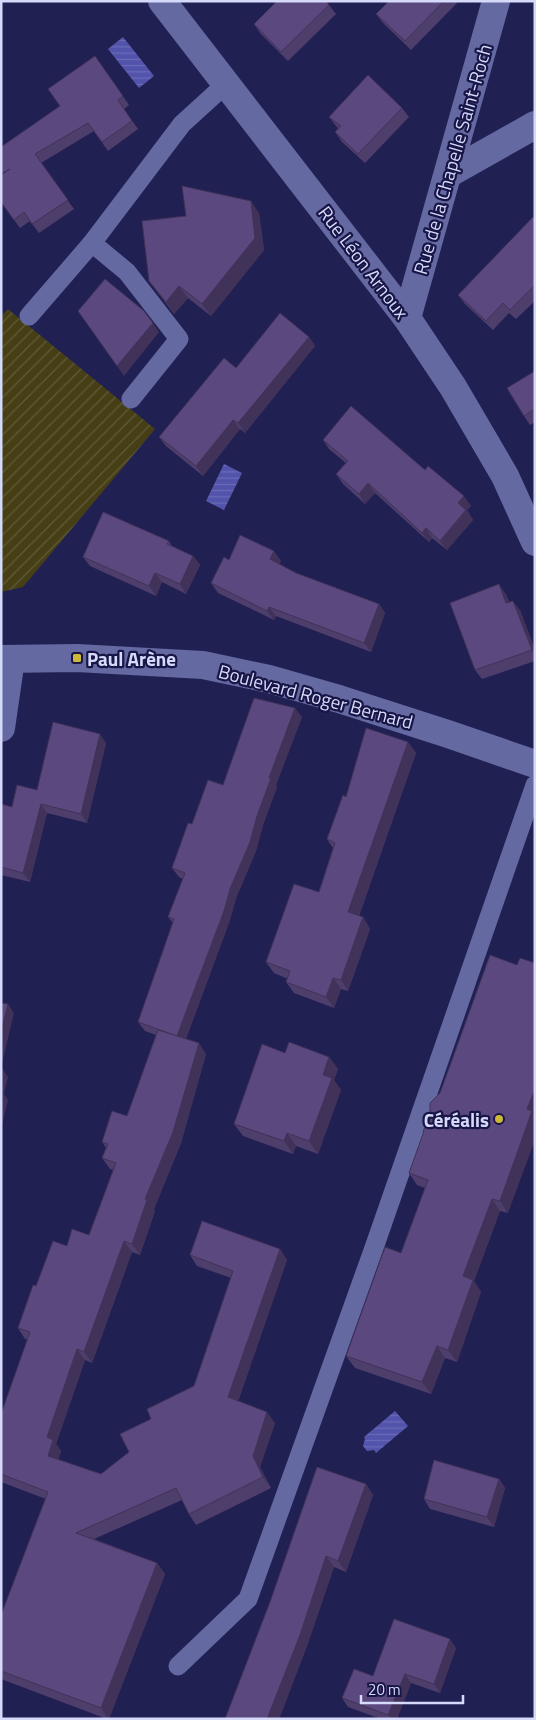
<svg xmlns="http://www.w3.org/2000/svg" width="536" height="1720" viewBox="0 0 536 1720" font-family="'Titillium Web',sans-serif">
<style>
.garden{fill:url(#garden-furrows)}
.water{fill:url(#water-rules)}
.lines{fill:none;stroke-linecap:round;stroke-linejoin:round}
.service{stroke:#6469a2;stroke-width:19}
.minor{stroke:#6469a2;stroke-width:28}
.wall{fill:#4e3e6c}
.shaded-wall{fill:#403258}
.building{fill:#5b487e;stroke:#403258}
.poi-dot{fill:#ceb837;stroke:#181646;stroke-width:2}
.labels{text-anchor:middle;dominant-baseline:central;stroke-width:4.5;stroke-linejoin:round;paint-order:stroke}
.street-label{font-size:19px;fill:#d6dafa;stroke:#181646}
.poi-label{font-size:19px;font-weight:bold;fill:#d6dafa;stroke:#181646;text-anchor:start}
</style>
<defs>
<pattern id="garden-furrows" width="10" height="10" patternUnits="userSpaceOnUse" patternTransform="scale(1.25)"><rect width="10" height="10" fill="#463f16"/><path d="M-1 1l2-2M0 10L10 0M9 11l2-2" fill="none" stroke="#605a39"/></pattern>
<pattern id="water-rules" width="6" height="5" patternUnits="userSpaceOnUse" patternTransform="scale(1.25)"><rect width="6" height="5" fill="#5253ab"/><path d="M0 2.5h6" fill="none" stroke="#6a6bb7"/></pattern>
</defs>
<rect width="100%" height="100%" fill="#212052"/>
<path class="garden" d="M8,309L155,429L23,587L1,592V316Z"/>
<g class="water">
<path d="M123,37L154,76L139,88L108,49Z"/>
<path d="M224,464L242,473L224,510L206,501Z"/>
<path d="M395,1411L408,1426L376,1453L374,1450L367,1451L363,1446L365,1439L364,1437Z"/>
</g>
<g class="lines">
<g class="service">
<path d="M92,243L127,272L179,339L131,399"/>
<path d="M29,316L92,243L182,124L227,83"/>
<path d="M178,1666L248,1599L375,1245L535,785"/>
</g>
<g class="minor">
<path d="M162,1L407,318L453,387L505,476L535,542"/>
<path d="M448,174L535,125"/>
<path d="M407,318L496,1"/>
<path d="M1,659L77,658L203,665L269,679L339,699L448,734L535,764"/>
<path d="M1,728L11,659"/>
</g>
</g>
<g class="wall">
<path d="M389,1H456L457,3L411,50L383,23L376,14Z"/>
<path d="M329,5L336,14L288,61L260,33L254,24Z"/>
<path d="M95,56L129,105L124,109L138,129L108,151L94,131L41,163L74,209L39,233L30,221L20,228L1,202V147L60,106Z"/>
<path d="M402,108L409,117L365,163L342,142L335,132L338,128L336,126L329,117Z"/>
<path d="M259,213L264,250L211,316L188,298L174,314L149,281Z"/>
<path d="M535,218V301L516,319L509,313L493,330L465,304L458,295Z"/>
<path d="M309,337L315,346L245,433L240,429L203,476L166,446L159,437L236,368Z"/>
<path d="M535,371V422L530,425L524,416Z"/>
<path d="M323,440L425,470L471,506L467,510L473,520L447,550L432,538L429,542L375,493L365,504L343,484L336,474L346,463L329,449Z"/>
<path d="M169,541L172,546L193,556L200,565L186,594L162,582L156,596L90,566L83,557Z"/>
<path d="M229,560L281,561L279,564L296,573L379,604L385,613L371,652L276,616L274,620L218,593L211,583Z"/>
<path d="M506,594L509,602L520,610L535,650V661L482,679L475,670Z"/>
<path d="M302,717L276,785L277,787L263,825L256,851L236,898L230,920L186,1039L206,1054L181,1143L154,1209L155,1211L140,1255L132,1252L92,1363L85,1360L56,1444L61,1451L58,1460L101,1474L129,1452L151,1419L194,1386L231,1278L197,1266L190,1255L280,1249L287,1260L238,1401L275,1423L260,1467L271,1488L196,1525L189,1514L182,1500L94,1539L157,1563L165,1574L109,1719H107L1,1679V1615L46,1499L1,1482V1414L28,1340L25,1339L18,1328L36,1286L67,1246L89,1235L113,1170L110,1169L102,1158L106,1148L102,1142L127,1116L156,1035L145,1031L138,1022L173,923L168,917L183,879L179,877L172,868L192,824L223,785Z"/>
<path d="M408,742L416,753L359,916L363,917L370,929L348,991L341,989L334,1008L294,993L286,982L288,979L274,973L266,962L319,892L333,848L327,839L346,797Z"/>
<path d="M106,743L87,823L47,813L30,882L1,875V804L12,807Z"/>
<path d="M285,1053L329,1057L338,1069L334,1080L341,1090L318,1154L296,1146L293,1154L243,1136L234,1124Z"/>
<path d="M440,1093L508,1213L500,1211L474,1281L481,1292L457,1362L445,1358L431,1394L355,1368L346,1356L401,1253L425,1188L417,1185L409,1173L430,1121Z"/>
<path d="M499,1479L505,1488L494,1527L430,1509L424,1499Z"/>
<path d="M366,1484L373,1495L346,1572L334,1567L307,1646L279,1719H225Z"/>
<path d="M456,1648L440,1693L411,1683L397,1719H381L348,1707L342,1698L373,1676Z"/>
</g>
<g class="shaded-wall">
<path d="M251,201L259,213L264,250L211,316L202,304Z"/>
<path d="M179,286L188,298L174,314L166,302Z"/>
<path d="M153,323L159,332L124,376L117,366Z"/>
<path d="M309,337L315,346L245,433L238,423Z"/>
<path d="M233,420L240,429L203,476L196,466Z"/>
<path d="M368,483L375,493L365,504L359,494Z"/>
<path d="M464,496L471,506L467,510L473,520L447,550L440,541L458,503Z"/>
<path d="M426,528L432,538L429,542L422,533Z"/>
<path d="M274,551L281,561L277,569L270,559Z"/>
<path d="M193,556L200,565L186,594L180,584Z"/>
<path d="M155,573L162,582L156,596L149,586Z"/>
<path d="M499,584L506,594L513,612L506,603Z"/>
<path d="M513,601L520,610L535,650V654L532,650Z"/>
<path d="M379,604L385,613L371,652L364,643Z"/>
<path d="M269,607L276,616L274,620L267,611Z"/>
<path d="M295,708L302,717L276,785L277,787L263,825L256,851L236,898L230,920L183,1046L177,1037L230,889L257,816L269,778Z"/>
<path d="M100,734L106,743L87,823L81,814Z"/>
<path d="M408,742L416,753L356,923L348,912Z"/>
<path d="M41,804L47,813L30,882L23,873Z"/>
<path d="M363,917L370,929L348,991L341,980Z"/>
<path d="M333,978L341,989L334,1008L326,997Z"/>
<path d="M8,1004L14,1013L1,1068V1032Z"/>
<path d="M199,1043L206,1054L181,1143L154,1209L155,1211L140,1255L132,1244L145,1199Z"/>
<path d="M329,1057L338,1069L334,1080L341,1090L318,1154L309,1141L323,1075Z"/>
<path d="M2,1068L8,1077L4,1094L8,1100L1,1130Z"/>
<path d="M535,1089V1140L508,1213L500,1201L527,1109Z"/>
<path d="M287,1133L296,1146L293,1154L284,1141Z"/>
<path d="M492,1199L500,1211L474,1281L481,1292L457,1362L448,1350L463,1276Z"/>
<path d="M124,1241L132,1252L92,1363L84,1352Z"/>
<path d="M280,1249L287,1260L236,1408L228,1397Z"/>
<path d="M437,1346L445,1358L431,1394L422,1382Z"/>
<path d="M77,1349L85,1360L56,1444L61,1451L56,1467L48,1456L47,1437Z"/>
<path d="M267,1412L275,1423L260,1467L271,1488L263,1477L253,1456Z"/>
<path d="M499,1479L505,1488L494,1527L487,1517Z"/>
<path d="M366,1484L373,1495L346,1572L338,1561Z"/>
<path d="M326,1556L334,1567L307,1646L279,1719H267Z"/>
<path d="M157,1563L165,1574L109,1719H108L101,1708Z"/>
<path d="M450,1639L456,1648L440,1693L434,1684Z"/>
<path d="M405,1674L411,1683L397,1719H391L388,1715Z"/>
</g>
<g class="building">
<path d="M277,1H326L329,5L281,52L254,24Z"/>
<path d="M389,1H444L405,41L376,14Z"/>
<path d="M95,56L123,96L118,100L132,121L102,142L88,123L35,154L68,200L32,224L24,212L14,220L1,202V175L10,169L1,174V147L60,106L48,89Z"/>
<path d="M368,75L402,108L358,154L335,132L341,126L329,117Z"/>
<path d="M182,186L251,201L255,238L202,304L179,286L166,302L149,281L142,221L186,216Z"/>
<path d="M533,217L535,218V285L510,310L503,303L486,321L458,295Z"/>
<path d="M105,279L144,311L153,323L117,366L78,311Z"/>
<path d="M280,313L309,337L238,423L233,420L196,466L159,437L224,358L236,368Z"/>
<path d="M535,371V413L533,410L524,416L507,388Z"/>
<path d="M351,406L425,470L428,466L464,496L458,503L466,510L440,541L426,528L422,533L368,483L359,494L336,474L348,461L323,440Z"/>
<path d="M103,512L169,541L167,544L193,556L180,584L155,573L149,586L83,557Z"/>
<path d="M240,535L274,551L270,559L296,573L379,604L364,643L269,607L267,611L211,583L224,557L229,560Z"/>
<path d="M499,584L506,603L513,601L532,650L475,670L450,603Z"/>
<path d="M254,698L295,708L269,778H271L257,816L250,842L230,889L224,911L177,1036L138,1022L174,919L168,917L185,873L172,868L188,823L192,824L208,780L223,785Z"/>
<path d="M53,722L100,734L81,814L41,804L23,873L1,867V804L12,807L17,785L37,790Z"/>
<path d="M366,728L408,742L348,912L363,917L341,980L333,978L326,997L286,982L290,971L266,962L294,884L319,892L335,843L327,839L343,795L346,797Z"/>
<path d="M490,955L517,965L520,958L535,963V1089L527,1109L532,1111L500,1201L492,1199L463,1276L473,1280L448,1350L437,1346L422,1382L346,1356L385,1247L401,1253L428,1180L409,1173L423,1134L424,1129L430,1121V1103L440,1093Z"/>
<path d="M1,1003L8,1004L1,1032Z"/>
<path d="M158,1030L199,1043L173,1132L145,1199L147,1200L132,1244L124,1241L84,1352L77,1349L47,1437L53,1440L48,1456L101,1474L129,1452L120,1434L151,1419L147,1409L194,1386L233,1271L190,1255L202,1221L280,1249L228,1397L267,1412L253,1456L263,1477L189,1514L176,1488L76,1533L157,1563L101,1708L1,1671V1615L48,1492L1,1474V1414L30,1332L18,1328L33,1285L36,1286L53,1241L67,1246L72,1229L89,1235L116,1163L102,1158L108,1144L102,1142L112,1111L127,1116Z"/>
<path d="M289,1042L329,1057L323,1075L332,1078L309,1141L287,1133L284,1141L234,1124L262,1044L285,1053Z"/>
<path d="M434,1460L499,1479L487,1517L424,1499Z"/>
<path d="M317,1467L366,1484L338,1561L326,1556L300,1635L267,1719H225L270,1602Z"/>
<path d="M394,1619L450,1639L434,1684L405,1674L388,1715L342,1698L354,1669L373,1676Z"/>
</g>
<g class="poi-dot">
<rect x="72" y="653" width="10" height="10" rx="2.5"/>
<circle cx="499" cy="1119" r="5"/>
</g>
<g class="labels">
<g class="street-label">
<text transform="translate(452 159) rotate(-74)">Rue de la Chapelle Saint-Roch</text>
<text transform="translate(364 262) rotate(53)">Rue Léon Arnoux</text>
<text transform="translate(316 696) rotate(15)">Boulevard Roger Bernard</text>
</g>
<g class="poi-label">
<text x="87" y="658">Paul Arène</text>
<text x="489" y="1119" text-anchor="end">Céréalis</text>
</g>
</g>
<rect width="536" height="1720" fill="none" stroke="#d6dafa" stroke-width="5"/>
<path d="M361 1695v8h102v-8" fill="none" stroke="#d6dafa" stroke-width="2.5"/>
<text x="368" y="1695" font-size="15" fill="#d6dafa" stroke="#181646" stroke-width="4" paint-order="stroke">20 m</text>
</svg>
